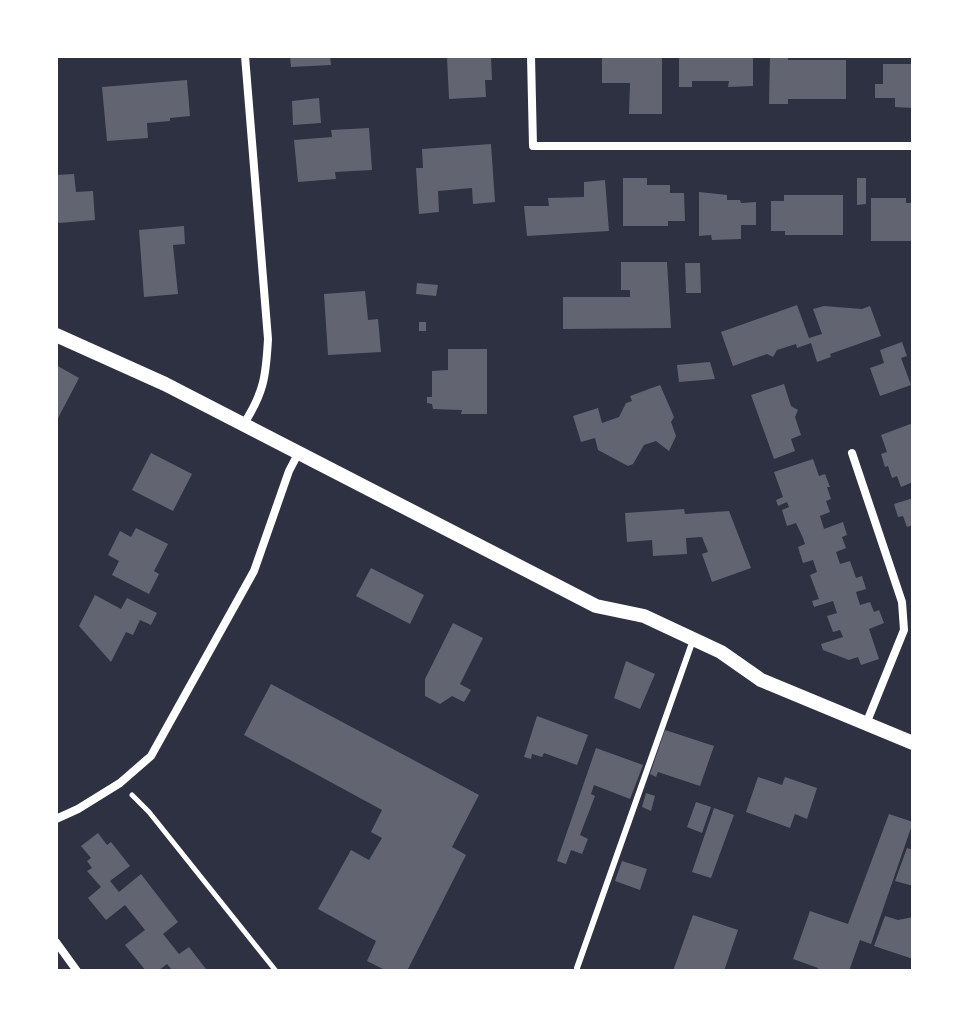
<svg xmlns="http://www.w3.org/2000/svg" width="969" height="1027" viewBox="0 0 969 1027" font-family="'Varela Round',sans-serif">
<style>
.building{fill:#626471}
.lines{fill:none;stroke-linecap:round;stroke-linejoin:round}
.path{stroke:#fff;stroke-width:5}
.service{stroke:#fff;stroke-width:6}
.minor{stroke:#fff;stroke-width:8}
.tertiary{stroke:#fff;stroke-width:14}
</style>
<rect width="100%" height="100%" fill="#2d3142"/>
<g class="building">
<path d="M290,56H330L331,65L291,67Z"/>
<path d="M491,56L492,80H485L486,97L449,99L447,57Z"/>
<path d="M602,56H662V114H629L630,83H602Z"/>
<path d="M679,56H753V86L728,87L729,81H692V87H679Z"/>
<path d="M770,56H788V60H846V99H788V104H769Z"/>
<path d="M883,64H913V108L895,107V98H875V84H883Z"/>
<path d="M187,80L190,116L170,118V121L147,123L148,138L107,141L102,87Z"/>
<path d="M319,98L321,123L293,125L292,101Z"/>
<path d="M369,128L372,170L335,172L336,179L298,182L294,140L332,137L331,130Z"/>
<path d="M491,144L495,202L473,204L472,188L438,191L439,212L419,214L416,168H423L422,149Z"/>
<path d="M74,174L76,192L93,191L95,220L59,223L56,220V175Z"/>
<path d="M623,178H647V185H670V193H684L685,221H668V226H623Z"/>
<path d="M857,178H866V204L857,205Z"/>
<path d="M605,180L609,231L527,236L524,206H549L548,198L584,197V182Z"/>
<path d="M699,192L727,195V200H740L741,203L756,202V225H741V239L712,240L711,235L699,236Z"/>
<path d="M784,195H843V235H785V231H771V201H784Z"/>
<path d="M871,198H906V203H913V241H871Z"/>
<path d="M184,226L185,244L173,245L178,294L144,297L139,230Z"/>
<path d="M621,262H667L671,328L563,329V297H630V290H621Z"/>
<path d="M685,263H700L701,293H686Z"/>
<path d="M417,283L438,285L436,296L416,294Z"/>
<path d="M365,291L368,320L378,319L381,352L328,355L324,294Z"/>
<path d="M797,305L809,338L822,334L813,309L824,306L862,309L870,306L881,336L830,354L831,357L817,362L811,343L797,348L796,344L777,350L773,357L767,354L733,366L721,332Z"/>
<rect x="419" y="322" width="7" height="9"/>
<path d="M902,342L907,356L901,358L911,385L880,396L870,368L884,363L880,350Z"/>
<path d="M448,349H487V414H461L462,410L433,409L432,404L427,403V397H432V371L448,370Z"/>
<path d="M710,362L715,379L679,382L677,365Z"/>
<path d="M56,365L79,378L56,422Z"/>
<path d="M784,384L791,406L798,410L795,417L801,435L791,439L795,451L774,459L751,395Z"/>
<path d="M660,385L674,417L671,422L676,436L669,451L656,441L644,445L633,464L628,466L598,450L595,438L581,442L573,416L598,408L602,423L619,417L626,403L632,401L630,396Z"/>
<path d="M913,423V482L901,487L897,476L892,478L888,466L885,467L881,454L887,452L881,435Z"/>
<path d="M151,453L192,474L173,511L132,490Z"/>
<path d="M813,459L819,476L825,474L830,487H827L831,499L826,501L830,512L820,516L824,529L843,522L847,535L842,537L846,548L836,552L840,564L850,561L856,578L862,576L866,589L856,592L860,605L870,602L874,612L879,610L884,623L869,629L879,659L861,665L858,657L849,660L823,650L821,644L843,637L840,630L833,632L827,616L837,613L833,601L814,607L812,601L819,599L810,575L817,572L813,560L803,563L798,547L805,544L803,538L796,523L787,526L782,510L789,507L787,502L778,506L776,500L783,497L774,472Z"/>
<path d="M913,498V525L907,527L903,516L898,517L894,504Z"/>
<path d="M684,509L685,514L729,511L751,568L712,582L702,554L708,552L702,537L686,538L687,554L653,556L652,540L627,542L625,513Z"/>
<path d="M136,528L168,544L154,571L159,574L149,594L112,575L119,561L108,555L120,531L131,537Z"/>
<path d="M371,568L424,595L410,624L356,596Z"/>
<path d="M95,595L121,609L127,598L157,613L151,625L140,620L133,635L126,632L111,662L79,626Z"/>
<path d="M453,623L483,638L460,684L471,690L464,702L452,696L440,704L425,696V679Z"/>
<path d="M626,661L655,674L640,709L614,698Z"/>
<path d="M271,684L479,795L452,847L466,855L407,971H387L367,961L376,941L318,909L351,850L369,860L382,838L371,832L382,810L244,735Z"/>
<path d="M537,716L588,735L577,765L544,753L542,757L532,754L531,759L524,757Z"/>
<path d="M665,730L714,746L700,786L658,772L656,777L650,774Z"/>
<path d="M596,748L643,765L630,799L594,785L591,794L595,796L580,835L588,839L582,854L571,850L566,864L557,861Z"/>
<path d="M758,777L782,785L785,777L817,788L807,819L795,814L790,828L746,812Z"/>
<path d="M646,793L655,796L651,811L642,807Z"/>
<path d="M696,802L711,807L702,833L687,827Z"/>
<path d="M714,808L734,815L711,878L692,872Z"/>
<path d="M889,814L913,822L871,944L860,940L849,971H817L818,968L793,959L810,911L848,924Z"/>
<path d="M98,833L107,845L111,842L130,866L110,881L119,892L141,874L178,922L163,934L179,954L189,947L206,969L204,971H173L167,964L158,971H146L125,945L145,930L125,905L106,920L88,898L101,887L87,871L92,868L87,861L91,858L81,846Z"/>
<path d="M907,848L913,850V886L895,881Z"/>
<path d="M622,861L647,869L640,890L615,881Z"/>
<path d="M693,915L738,930L724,971H673Z"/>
<path d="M885,916L898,920L913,917V959L874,946Z"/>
</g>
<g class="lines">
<path class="path" d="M132,795L149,812L276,971"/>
<path class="service" d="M577,968L693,640"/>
<g class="minor">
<path d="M531,56L533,146H913"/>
<path d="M243,425C264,393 266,376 268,339L245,56"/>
<path d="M852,453L902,602L904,630L866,724"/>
<path d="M56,819L78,809L120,783L151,756L254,571L289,471L299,452"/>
<path d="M56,942L77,971"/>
</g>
<path class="tertiary" d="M56,335L165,384L596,606L644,616L721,652L761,680L913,743"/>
</g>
<rect width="969" height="1027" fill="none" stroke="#ffffff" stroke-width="116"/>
</svg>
